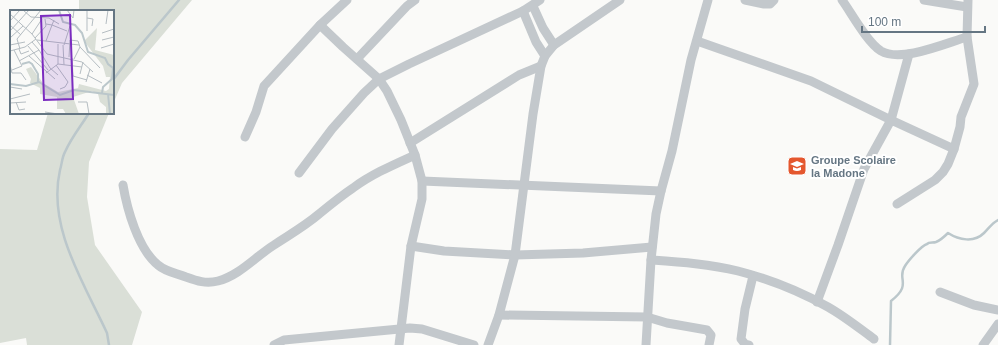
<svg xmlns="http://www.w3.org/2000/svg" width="998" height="345" viewBox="0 0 998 345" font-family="Arial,sans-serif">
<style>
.green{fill:#dadfd7}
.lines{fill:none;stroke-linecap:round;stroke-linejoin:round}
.stream{stroke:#bbc7cb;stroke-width:2.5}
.minor{stroke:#c3c8cc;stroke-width:9}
.labels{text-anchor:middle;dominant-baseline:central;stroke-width:4;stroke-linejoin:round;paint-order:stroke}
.poi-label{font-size:11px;font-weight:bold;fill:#657683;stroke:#fff;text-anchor:start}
.inset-river{fill:none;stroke:#bbc7cb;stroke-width:2}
.inset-road{fill:none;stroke:#b5bdc2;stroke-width:1}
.view{fill:#7b2cbf;fill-opacity:0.15;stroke:#7b2cbf;stroke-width:2}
.inset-edge{fill:none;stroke:#657683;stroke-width:2}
</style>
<rect width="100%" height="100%" fill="#fafaf8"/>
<g class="green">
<path d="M79,0H192L122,83L113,104V11H79Z"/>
<path d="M48,113H109L89,162L87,197L95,245L142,312L132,345H27L26,338L0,343V149L37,150Z"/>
</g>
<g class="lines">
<g class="stream">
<path d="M113,80L128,60L179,0"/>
<path d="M89,113C81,126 71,138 65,152C62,157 62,164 60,170C47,227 84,283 107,333L109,345"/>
<path d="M890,345L891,301C913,284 896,279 905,266C908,261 921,246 927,244C929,242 933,243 936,242C941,240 944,237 948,233C959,240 974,243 984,233C989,228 992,223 998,220"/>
</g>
<g class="minor">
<path d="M745,0L764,4H770L774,0"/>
<path d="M842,0C852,14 867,42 881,51C901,63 946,43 967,37"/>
<path d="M924,0L967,7"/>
<path d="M533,6L543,28L554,45"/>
<path d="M523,11L536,42L545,56"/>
<path d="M320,25L343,47L379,79L387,91L401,120L415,155L422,181V199L411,246L399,345"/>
<path d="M697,41L811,81L891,120L909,54"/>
<path d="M357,59L407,6L415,0"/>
<path d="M245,137L256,112L264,86L320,25L347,0"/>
<path d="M410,143L519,75L541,66"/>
<path d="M299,173L332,129L364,93L379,79L409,64L523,11L540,0"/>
<path d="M422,181L661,191"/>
<path d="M123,185C127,209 138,249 158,265C166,272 176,273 186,277C197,281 206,284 218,281C240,275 255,257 274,245C289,235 305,226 319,214C330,205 341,196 353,188C372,174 393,165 415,155"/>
<path d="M897,204L935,180L943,172L948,164L954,149L960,127L961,117L974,84L967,37L968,0"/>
<path d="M411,246L444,251L515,255L583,253L652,247"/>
<path d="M651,260C680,262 710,264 738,271C769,279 801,292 828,307C844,316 859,328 874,339"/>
<path d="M940,292L974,305L998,310"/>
<path d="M817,302L838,245L864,169L891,120L954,149"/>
<path d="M499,315L647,317L667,323L707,330L711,335L709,345"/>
<path d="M274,345L284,340L410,328L422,329L474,345"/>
<path d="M488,345L499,315L515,255L533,114L541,66L545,56L554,45L620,0"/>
<path d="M646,345L651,260L656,214L661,191L672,151L691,60L708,0"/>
<path d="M749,345L745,344L741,339L745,309L753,276"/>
<path d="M983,345L998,324"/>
</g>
</g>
<defs>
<g id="school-square" transform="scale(1)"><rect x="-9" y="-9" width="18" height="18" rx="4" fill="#e4572e" stroke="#fff"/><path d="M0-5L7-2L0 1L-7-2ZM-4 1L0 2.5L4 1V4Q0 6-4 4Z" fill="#fff"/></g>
</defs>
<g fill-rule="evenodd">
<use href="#school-square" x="797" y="166"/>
</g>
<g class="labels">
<g class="poi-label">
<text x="811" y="160">Groupe Scolaire<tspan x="811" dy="13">la Madone</tspan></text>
</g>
</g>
<g transform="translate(10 10)">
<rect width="104" height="104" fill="#fafaf8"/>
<path d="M87,18L85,40L104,45V104H96V97L90,92L88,84L82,81L63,87L69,104H56L53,99H47V87L30,84V78L20,73L21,69L16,59L21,57L33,73L48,82L68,78L69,74L96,81L99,79L100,67H96L93,56L74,31Z" fill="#dadfd7"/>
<path class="inset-river" d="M49,0L53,12L65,15L72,23L78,42L95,48L98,54L103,58L102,69L93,77L92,83M12,54L19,52L22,54L28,64V72M0,74L16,76L29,72L50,85L64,80L104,85M98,84L100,104"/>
<path class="inset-road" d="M13,0L21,7L39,8L49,14M57,0L63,8L64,0M77,0V21M0,4L22,24L37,44L72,52L83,62M77,8L83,9L82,16M44,10L42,15L57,21M0,11L10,0M96,14L98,0M0,15L11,25M0,21L19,0M92,23L104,19M22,24L32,9M0,28L13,16M25,28L36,16L35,9M27,30L69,35M92,30L104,27M36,31L42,15L36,14M0,35L15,32M53,35L54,55M54,35L60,16M18,36L38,60M91,38L104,34M9,39L11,44L19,41M10,39L7,29L31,0M29,40L40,58L48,65M0,41L15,37L26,29M19,46L45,69M59,47L60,30L68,31L70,37L90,58M62,48L63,66L77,70M64,49L70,37M9,51L29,40L22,32M48,54V34M0,55L2,63H11L16,70M46,55L58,72L55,77L50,79M2,60L12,56L4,40M36,63L48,54L72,57M70,64L73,52M77,65L92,73M76,72L80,59M0,77L12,79M0,89L20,84M6,92L9,100L15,99M68,92H77L79,104M0,93L16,92M35,102L48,104"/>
<path class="view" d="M60,5L63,89L34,90L31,6Z"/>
<rect width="104" height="104" class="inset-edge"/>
</g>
<path d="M862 26v6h123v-6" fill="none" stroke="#657683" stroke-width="2"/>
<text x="868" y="26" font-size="12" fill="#657683" stroke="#ffffff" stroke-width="3" paint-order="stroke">100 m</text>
</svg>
